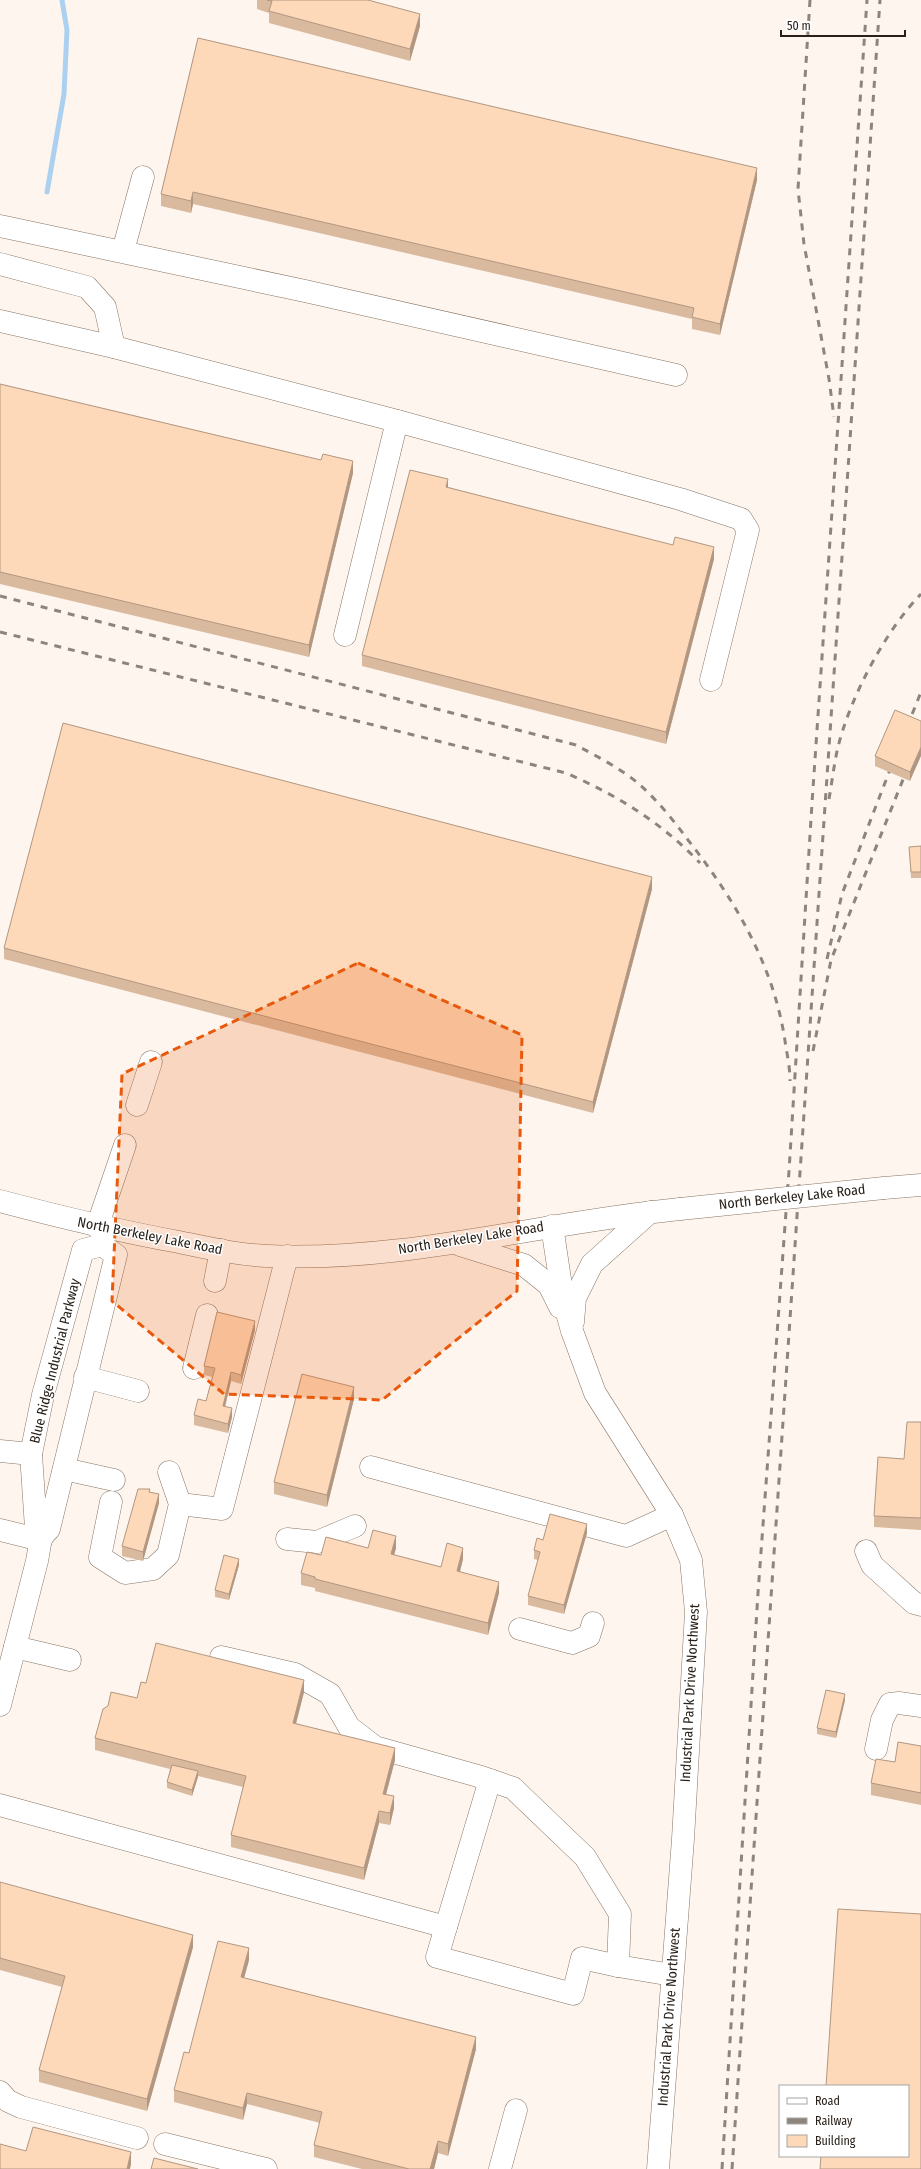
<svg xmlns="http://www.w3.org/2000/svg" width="921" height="2169" viewBox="0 0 921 2169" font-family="'Fira Sans Condensed',sans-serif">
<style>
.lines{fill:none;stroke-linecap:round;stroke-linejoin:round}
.stream{stroke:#acd0f0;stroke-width:5}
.minor-casing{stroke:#877465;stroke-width:23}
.minor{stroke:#fff;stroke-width:22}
.rail{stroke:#8d857d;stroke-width:3;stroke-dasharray:7 7;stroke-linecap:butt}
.minor-bridge-casing{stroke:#877465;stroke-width:23;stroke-linecap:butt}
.minor-bridge{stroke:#fff;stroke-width:22}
.wall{fill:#daba9f}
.shaded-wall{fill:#b19782}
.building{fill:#fdd8b9;stroke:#b19782}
.marked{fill:#e8590c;fill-opacity:0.2;stroke:#e8590c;stroke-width:3;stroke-dasharray:8 5;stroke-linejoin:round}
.labels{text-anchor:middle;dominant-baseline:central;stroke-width:3;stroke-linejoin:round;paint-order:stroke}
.street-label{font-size:14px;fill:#282019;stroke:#fff}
</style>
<rect width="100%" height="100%" fill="#fef6ee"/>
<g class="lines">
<path class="stream" d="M47,192L64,94L67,30L62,0"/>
<g class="minor-casing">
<g id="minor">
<path d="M0,226L305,291L676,375"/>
<path d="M123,251L143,177"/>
<path d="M0,264L87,287L105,307L114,347L397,421L680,499L741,519L748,530L711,680"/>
<path d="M0,321L114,347"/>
<path d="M345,635L397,421"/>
<path d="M137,1105L151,1062"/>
<path d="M884,1188L921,1185"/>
<path d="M0,1201C60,1217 119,1231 179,1242C208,1248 238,1255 268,1256C407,1262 543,1222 680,1209"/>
<path d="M552,1226L563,1299L572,1331L595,1393L672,1515L691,1560L696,1612L683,1839L658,2169"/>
<path d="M97,1227L125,1145"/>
<path d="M460,1245L524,1265L549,1285L560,1307"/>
<path d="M215,1281L221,1250"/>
<path d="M573,1322L575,1298L592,1264L650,1212"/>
<path d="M194,1368L207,1315"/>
<path d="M85,1377L138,1391"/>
<path d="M0,1451L31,1454"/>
<path d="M371,1467L626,1536L672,1515"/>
<path d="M64,1469L114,1480"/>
<path d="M111,1502L100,1557L125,1573L153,1569L168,1555L180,1504L169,1472"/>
<path d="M180,1504L222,1509L287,1256"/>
<path d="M0,1530L41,1540"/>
<path d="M41,1538L36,1528L31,1454L43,1395L83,1250L102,1245"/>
<path d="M287,1539L317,1542L355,1526"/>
<path d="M866,1551L872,1565L914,1603L921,1605"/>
<path d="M520,1629L572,1643L589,1636L593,1623"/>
<path d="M15,1647L70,1660"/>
<path d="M221,1657L295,1674L330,1694L349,1727L375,1747L478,1776L513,1788L585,1857L620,1914L618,1966L672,1975"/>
<path d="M0,1705L37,1561L41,1538L49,1529L116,1255L102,1245"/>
<path d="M876,1749L882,1720L890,1704L899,1703L921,1706"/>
<path d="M490,1780L437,1957L573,1994L582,1958L618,1966"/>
<path d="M0,1805L446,1927"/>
<path d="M0,2092L8,2101L21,2107L137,2138"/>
<path d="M165,2144L266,2169"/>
<path d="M500,2169L516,2110"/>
</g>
</g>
<use href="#minor" class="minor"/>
<g class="rail">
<path d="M810,0L798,189L804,244L829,379L834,417"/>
<path d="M0,596L576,745C598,757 622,769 640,785C658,801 674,821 688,840C736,901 776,969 786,1048C788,1058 790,1070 790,1081"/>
<path d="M0,632L566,773C617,795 662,823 700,863"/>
<path d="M907,727L921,692"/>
<path d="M829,799C832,782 834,764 838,747C850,698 885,631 921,594"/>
<path d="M827,959L842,894L893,762"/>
<path d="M813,1051L831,960L908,767"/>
<path d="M722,2169L758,1593L789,1171L812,803L867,0"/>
<path d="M732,2169L880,0"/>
</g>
<g class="minor-bridge-casing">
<path id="minor-bridge" d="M680,1209L884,1188"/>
</g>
<use href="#minor-bridge" class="minor-bridge"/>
</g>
<g class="wall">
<path d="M257,0H368L420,26L410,61L269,23V13L257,9Z"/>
<path d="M198,38L757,180L720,335L692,329V319L193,204L191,213L161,206V194Z"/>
<path d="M0,384L321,460L353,473L309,657L0,584Z"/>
<path d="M448,487L714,559L666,744L362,666V655Z"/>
<path d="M921,721L910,781L875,766V756Z"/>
<path d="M921,846V878H911L909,847Z"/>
<path d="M652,889L593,1113L4,959V948Z"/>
<path d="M255,1330L241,1384L231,1381L225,1407L232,1417L228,1433L194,1425V1415L206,1401L212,1377L204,1375V1366Z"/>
<path d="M354,1399L327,1507L274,1494V1482Z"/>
<path d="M921,1422V1530L874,1527V1516L904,1459Z"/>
<path d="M150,1492L159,1503L143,1561L122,1556V1546Z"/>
<path d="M587,1533L564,1614L528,1605V1596L538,1560L534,1559V1550L543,1540Z"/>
<path d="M368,1548H396L394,1555L441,1567L463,1559L460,1571L499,1593L488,1635L315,1591V1588L301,1585V1573L321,1555Z"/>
<path d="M239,1565L229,1600L215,1597V1590Z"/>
<path d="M146,1683L304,1692L296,1723L395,1760L386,1794L394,1808L390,1825L379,1823L364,1880L231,1847V1835L243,1787L198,1776L192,1796L167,1788V1782L170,1769L95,1750V1738L137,1698Z"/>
<path d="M845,1700L836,1738L817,1734V1728Z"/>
<path d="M921,1746V1805L871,1795V1783L895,1762Z"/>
<path d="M0,1882L193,1947L147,2111L39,2082V2070L62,1987L0,1970Z"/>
<path d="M249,1960L244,1978L476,2049L448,2156L438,2153L434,2169H362L314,2157V2145L320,2123L247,2104L243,2120L174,2102V2090L189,2053Z"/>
</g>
<g class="shaded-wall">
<path d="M420,14V26L410,61V49Z"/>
<path d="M757,168V180L720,335V324Z"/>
<path d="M193,192V204L191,213V201Z"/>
<path d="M353,461V473L309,657V645Z"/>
<path d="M448,479V491L446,487Z"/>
<path d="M714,547V559L666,744V732Z"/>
<path d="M921,747V756L910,781V772Z"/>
<path d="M652,877V889L593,1113V1102Z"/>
<path d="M255,1321V1330L241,1384V1375Z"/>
<path d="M231,1372V1381L223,1415V1406Z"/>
<path d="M354,1387V1399L327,1507V1495Z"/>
<path d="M232,1408V1417L228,1433V1424Z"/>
<path d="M159,1494V1503L143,1561V1552Z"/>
<path d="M587,1524V1533L564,1614V1605Z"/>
<path d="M396,1536V1548L391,1566V1554Z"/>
<path d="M463,1548V1559L457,1583V1571Z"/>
<path d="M239,1559V1565L229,1600V1594Z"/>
<path d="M499,1582V1593L488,1635V1623Z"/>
<path d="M304,1680V1692L293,1735V1723Z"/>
<path d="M845,1694V1700L836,1738V1732Z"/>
<path d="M395,1748V1760L383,1806V1794Z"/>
<path d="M198,1771V1777L192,1796V1790Z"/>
<path d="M394,1796V1808L390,1825V1813Z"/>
<path d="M379,1811V1823L364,1880V1868Z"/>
<path d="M193,1935V1947L147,2111V2099Z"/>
<path d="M249,1948V1960L241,1989V1977Z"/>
<path d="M476,2037V2049L448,2156V2144Z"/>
<path d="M247,2093V2104L243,2120V2108Z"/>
<path d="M438,2141V2153L434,2169H430Z"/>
<path d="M131,2152V2164L130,2169H127Z"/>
</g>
<g class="building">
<path d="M267,0H368L420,14L410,49L269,11L272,1Z"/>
<path d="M198,38L757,168L720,324L692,317L694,308L193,192L191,201L161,194Z"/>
<path d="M0,384L321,460L323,454L353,461L309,645L0,572Z"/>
<path d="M410,470L448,479L446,487L673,545L675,537L714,547L666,732L362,655Z"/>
<path d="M895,710L921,721V747L910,772L875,756Z"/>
<path d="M63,723L652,877L593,1102L4,948Z"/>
<path d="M921,846V872H911L909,847Z"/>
<path d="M217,1312L255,1321L241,1375L231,1372L223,1406L232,1408L228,1424L194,1415L198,1399L206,1401L215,1368L204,1366Z"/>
<path d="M302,1374L354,1387L327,1495L274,1482Z"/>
<path d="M907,1422H921V1518L874,1516L878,1457L904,1459Z"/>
<path d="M138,1489H150L149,1492L159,1494L143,1552L122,1546Z"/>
<path d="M550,1514L587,1524L564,1605L528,1596L540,1552L534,1550L537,1538L543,1540Z"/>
<path d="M373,1530L396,1536L391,1554L441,1567L447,1543L463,1548L457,1571L499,1582L488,1623L315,1579V1577L301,1573L307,1552L321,1555L326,1537L368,1548Z"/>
<path d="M224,1555L239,1559L229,1594L215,1590Z"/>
<path d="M156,1643L304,1680L293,1723L395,1748L383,1794L394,1796L390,1813L379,1811L364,1868L231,1835L246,1776L95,1738L103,1709L108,1706L111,1692L137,1698L141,1682L146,1683Z"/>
<path d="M826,1690L845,1694L836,1732L817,1728Z"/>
<path d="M898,1742L921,1746V1793L871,1783L876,1759L895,1762Z"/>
<path d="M172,1765L198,1771L192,1790L167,1782Z"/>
<path d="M0,1882L193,1935L147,2099L39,2070L65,1976L0,1958Z"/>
<path d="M838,1909L921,1914V2169H820L821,2156H908V2086H826Z"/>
<path d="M218,1941L249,1948L241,1977L476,2037L448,2144L438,2141L430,2169H409L314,2145L322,2112L247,2093L243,2108L174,2090L184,2052L189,2053Z"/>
<path d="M33,2127L131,2152L127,2169H0V2144L26,2151Z"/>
<path d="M154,2158L198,2169H151Z"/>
</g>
<path class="marked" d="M358,963L522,1035L517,1291L382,1400L224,1394L112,1301L122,1074Z"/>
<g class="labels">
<g class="street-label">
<text transform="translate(792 1197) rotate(-6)">North Berkeley Lake Road</text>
<text transform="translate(150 1236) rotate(11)">North Berkeley Lake Road</text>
<text transform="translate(471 1238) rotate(-9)">North Berkeley Lake Road</text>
<text transform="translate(55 1361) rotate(-76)">Blue Ridge Industrial Parkway</text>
<text transform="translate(690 1693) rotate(-87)">Industrial Park Drive Northwest</text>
<text transform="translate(669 2017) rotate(-86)">Industrial Park Drive Northwest</text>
</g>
</g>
<rect x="779" y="2085" width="130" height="72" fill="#ffffff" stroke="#a9a6a3"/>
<rect x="787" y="2098" width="20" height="6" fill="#ffffff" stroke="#a9a6a3"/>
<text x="815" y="2105" font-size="12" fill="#282019">Road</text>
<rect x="787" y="2118" width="20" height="6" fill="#8d857d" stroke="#a9a6a3"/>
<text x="815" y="2125" font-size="12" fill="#282019">Railway</text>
<rect x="787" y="2135" width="20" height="12" fill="#fdd8b9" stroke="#a9a6a3"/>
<text x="815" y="2145" font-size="12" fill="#282019">Building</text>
<path d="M781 30v6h124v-6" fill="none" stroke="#282019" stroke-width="2"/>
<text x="787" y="30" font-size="12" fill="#282019" stroke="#ffffff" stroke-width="3" paint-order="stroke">50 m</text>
</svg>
